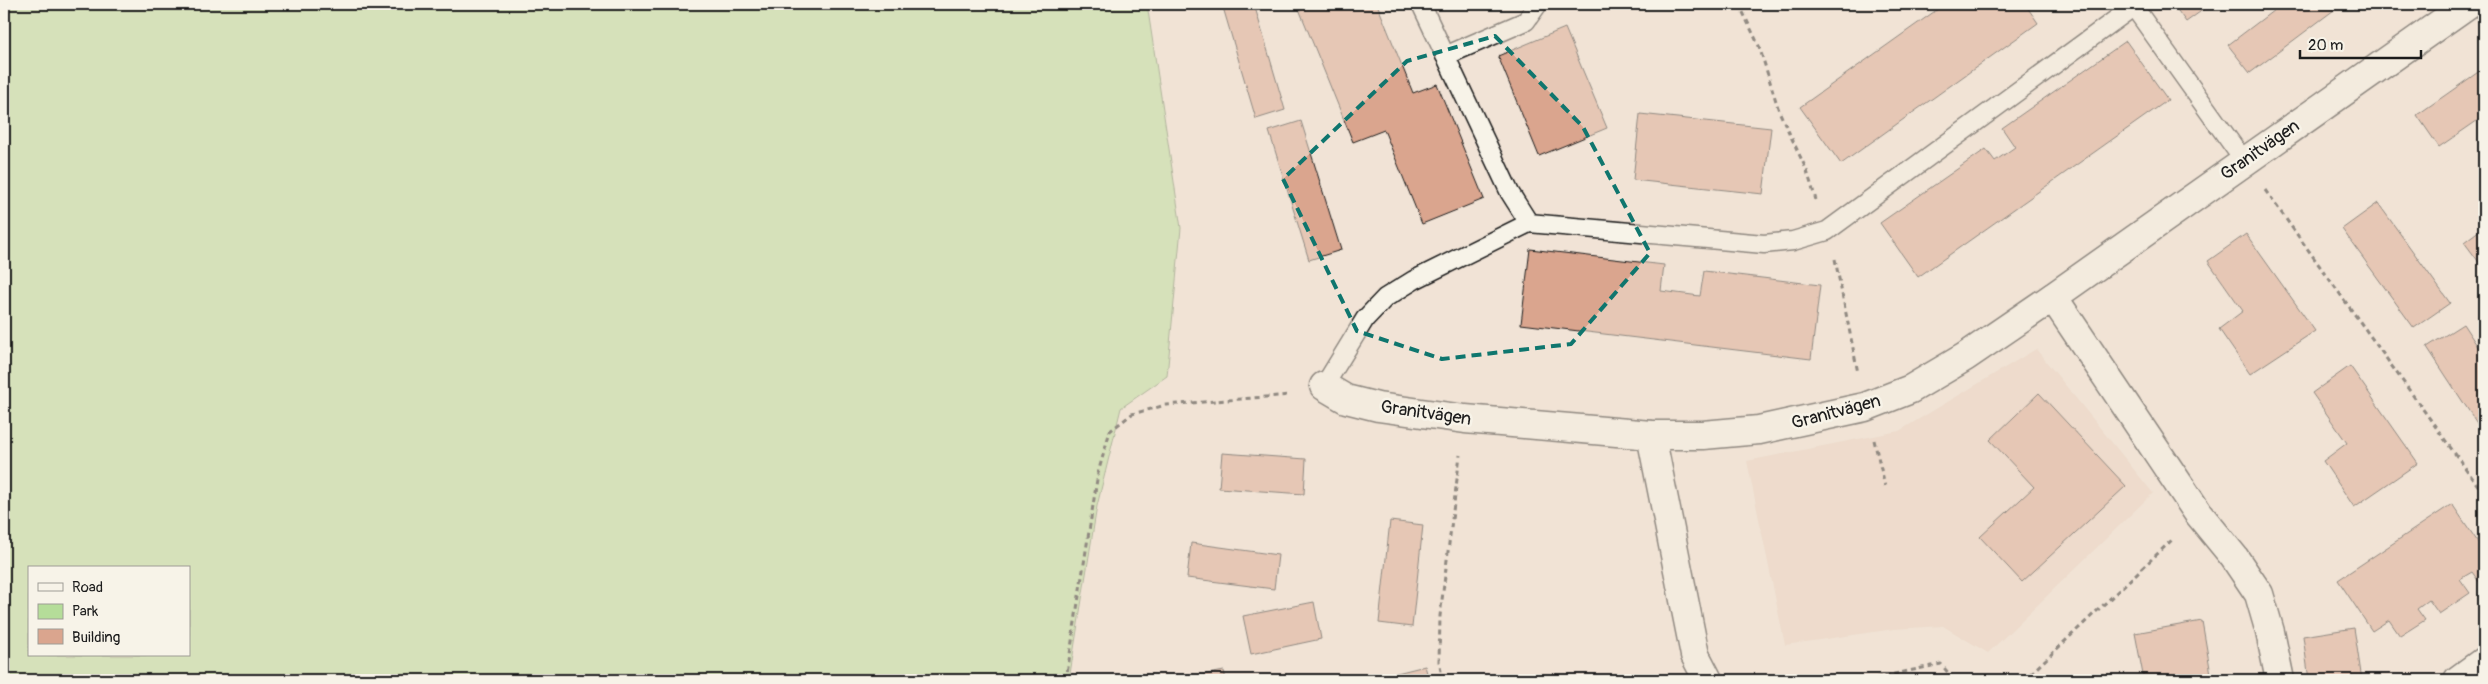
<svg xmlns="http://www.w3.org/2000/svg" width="2488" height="684" viewBox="0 0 2488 684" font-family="Pangolin,sans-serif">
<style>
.built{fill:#ead0c0}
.green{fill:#b5dd99;stroke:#687c5a;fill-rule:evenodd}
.building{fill:#daa58e;stroke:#1c1c1c}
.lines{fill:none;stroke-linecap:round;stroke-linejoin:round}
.service-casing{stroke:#1c1c1c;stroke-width:21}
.minor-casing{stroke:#1c1c1c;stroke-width:31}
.path{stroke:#1c1c1c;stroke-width:3;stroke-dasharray:5 4;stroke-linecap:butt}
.service{stroke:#f7f3e8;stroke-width:18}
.minor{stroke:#f7f3e8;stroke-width:28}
.marked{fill:none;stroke:#0f766e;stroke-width:4;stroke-dasharray:10 6;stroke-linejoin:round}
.labels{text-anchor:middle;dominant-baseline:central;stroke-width:5;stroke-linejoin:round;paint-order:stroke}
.street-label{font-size:18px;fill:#1c1c1c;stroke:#f7f3e8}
</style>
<rect width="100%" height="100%" fill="#f1e3d6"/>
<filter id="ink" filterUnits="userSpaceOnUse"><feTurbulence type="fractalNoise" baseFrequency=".02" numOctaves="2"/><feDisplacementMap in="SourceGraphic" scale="10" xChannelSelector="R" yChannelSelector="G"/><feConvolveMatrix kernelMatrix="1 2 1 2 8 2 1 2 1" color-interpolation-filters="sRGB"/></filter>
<g filter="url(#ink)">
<path class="built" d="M2036,349L2153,493L1988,653L1943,626L1894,629L1785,645L1747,461L1899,431Z"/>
<path class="green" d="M4,4H1147L1181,228L1167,376L1121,408L1097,506L1069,680H4ZM29,568H189V655H29Z"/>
<g class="building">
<path d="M1222,4H1254L1285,110L1256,119Z"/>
<path d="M1297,4H1377L1413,93L1437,84L1484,199L1422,224L1384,130L1353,142Z"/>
<path d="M1945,4H2025L2038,23L1841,164L1800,107Z"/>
<path d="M2173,4H2211L2186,22Z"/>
<path d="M2282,4H2342L2250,73L2228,45Z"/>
<path d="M1565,28L1607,128L1539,156L1498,56Z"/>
<path d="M2126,41L2168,100L1918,277L1880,223L1986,149L1995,161L2015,147L2002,128Z"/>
<path d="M2484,68V116L2439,147L2417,115Z"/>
<path d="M1640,114L1771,128L1763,194L1633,180Z"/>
<path d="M1301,121L1341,250L1309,260L1269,131Z"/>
<path d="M2378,203L2450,303L2414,328L2342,229Z"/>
<path d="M2484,227V269L2464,242Z"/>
<path d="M2246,234L2315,331L2250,374L2219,329L2243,311L2208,261Z"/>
<path d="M1530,249L1664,265L1661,291L1700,296L1704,271L1820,285L1811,359L1521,324Z"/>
<path d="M2463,324L2484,356V434L2427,347Z"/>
<path d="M2350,366L2418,463L2354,507L2323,461L2347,443L2312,393Z"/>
<path d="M2039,393L2126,486L2022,582L1980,537L2034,487L1990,440Z"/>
<path d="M1222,453L1306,459L1304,494L1219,488Z"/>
<path d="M2452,504L2484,551V580L2480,583L2472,572L2460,579L2470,593L2439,614L2429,600L2417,609L2425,620L2400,636L2389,620L2372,631L2338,580Z"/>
<path d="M1390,521L1423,525L1412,627L1379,623Z"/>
<path d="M1191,543L1278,555L1274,589L1187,578Z"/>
<path d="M1314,602L1321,639L1251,654L1243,616Z"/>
<path d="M2202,621L2212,680H2144L2135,633Z"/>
<path d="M2354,628L2362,680H2309L2303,636Z"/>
<path d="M1425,666L1429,680H1386L1385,676Z"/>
<path d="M1224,671L1226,680H1182V679Z"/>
</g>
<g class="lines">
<g class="service-casing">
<g id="service">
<path d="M1421,4L1510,193L1529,223"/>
<path d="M2134,7L2244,161"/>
<path d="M1445,56L1526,21L1538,4"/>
<path d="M1324,386L1365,319L1385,298L1414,280L1529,223L1764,244L1793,241L1827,231L2137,4"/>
</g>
</g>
<g class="minor-casing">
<g id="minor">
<path d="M2053,297L2198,513L2234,557L2259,594L2270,632L2280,680"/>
<path d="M1324,386L1346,399L1378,407L1465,419L1651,435H1703L1759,430L1865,407L1911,389L1965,357L2053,297L2468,4"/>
<path d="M1651,435L1695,655L1708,680"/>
<path d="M2458,680L2484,661"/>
</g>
</g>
<g class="path">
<path d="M1739,4L1759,46L1779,111L1807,171L1816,200"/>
<path d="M2265,190L2484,494"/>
<path d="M1835,259L1858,373"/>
<path d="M1874,440L1885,486"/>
<path d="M1066,680L1098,473L1110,431L1132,414L1166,405L1290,395"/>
<path d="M1443,680L1439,662L1440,616L1460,455"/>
<path d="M1867,680L1941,664L1954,680"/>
<path d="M2024,680L2173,539"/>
</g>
<use href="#service" class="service"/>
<use href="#minor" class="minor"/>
</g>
</g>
<path d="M0 0H2488V684H0ZM1495,36L1583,127L1650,253L1571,344L1442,359L1357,331L1283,179L1407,61Z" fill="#f1e3d6" fill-opacity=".55" fill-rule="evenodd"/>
<path class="marked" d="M1495,36L1583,127L1650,253L1571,344L1442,359L1357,331L1283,179L1407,61Z"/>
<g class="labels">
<g class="street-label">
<text transform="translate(2260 150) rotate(-35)">Granitvägen</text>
<text transform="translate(1836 412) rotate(-15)">Granitvägen</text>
<text transform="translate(1426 413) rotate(8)">Granitvägen</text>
</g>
</g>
<rect width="2488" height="684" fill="none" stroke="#f7f3e8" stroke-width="20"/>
<rect x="10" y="10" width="2468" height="664" fill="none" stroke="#1c1c1c" stroke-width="2" filter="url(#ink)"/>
<rect x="28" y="566" width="162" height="90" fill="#f7f3e8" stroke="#9f9d96"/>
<rect x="38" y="583" width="25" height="8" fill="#f7f3e8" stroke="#9f9d96"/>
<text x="72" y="592" font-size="15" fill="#1c1c1c">Road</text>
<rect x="38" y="604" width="25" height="15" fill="#b5dd99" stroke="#9f9d96"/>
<text x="72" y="616" font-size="15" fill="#1c1c1c">Park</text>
<rect x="38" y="629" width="25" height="15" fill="#daa58e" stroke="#9f9d96"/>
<text x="72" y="642" font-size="15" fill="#1c1c1c">Building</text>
<path d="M2300 50v8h121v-8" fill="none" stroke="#1c1c1c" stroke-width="2.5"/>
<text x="2308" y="50" font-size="15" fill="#1c1c1c" stroke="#f7f3e8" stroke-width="4" paint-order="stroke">20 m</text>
</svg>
